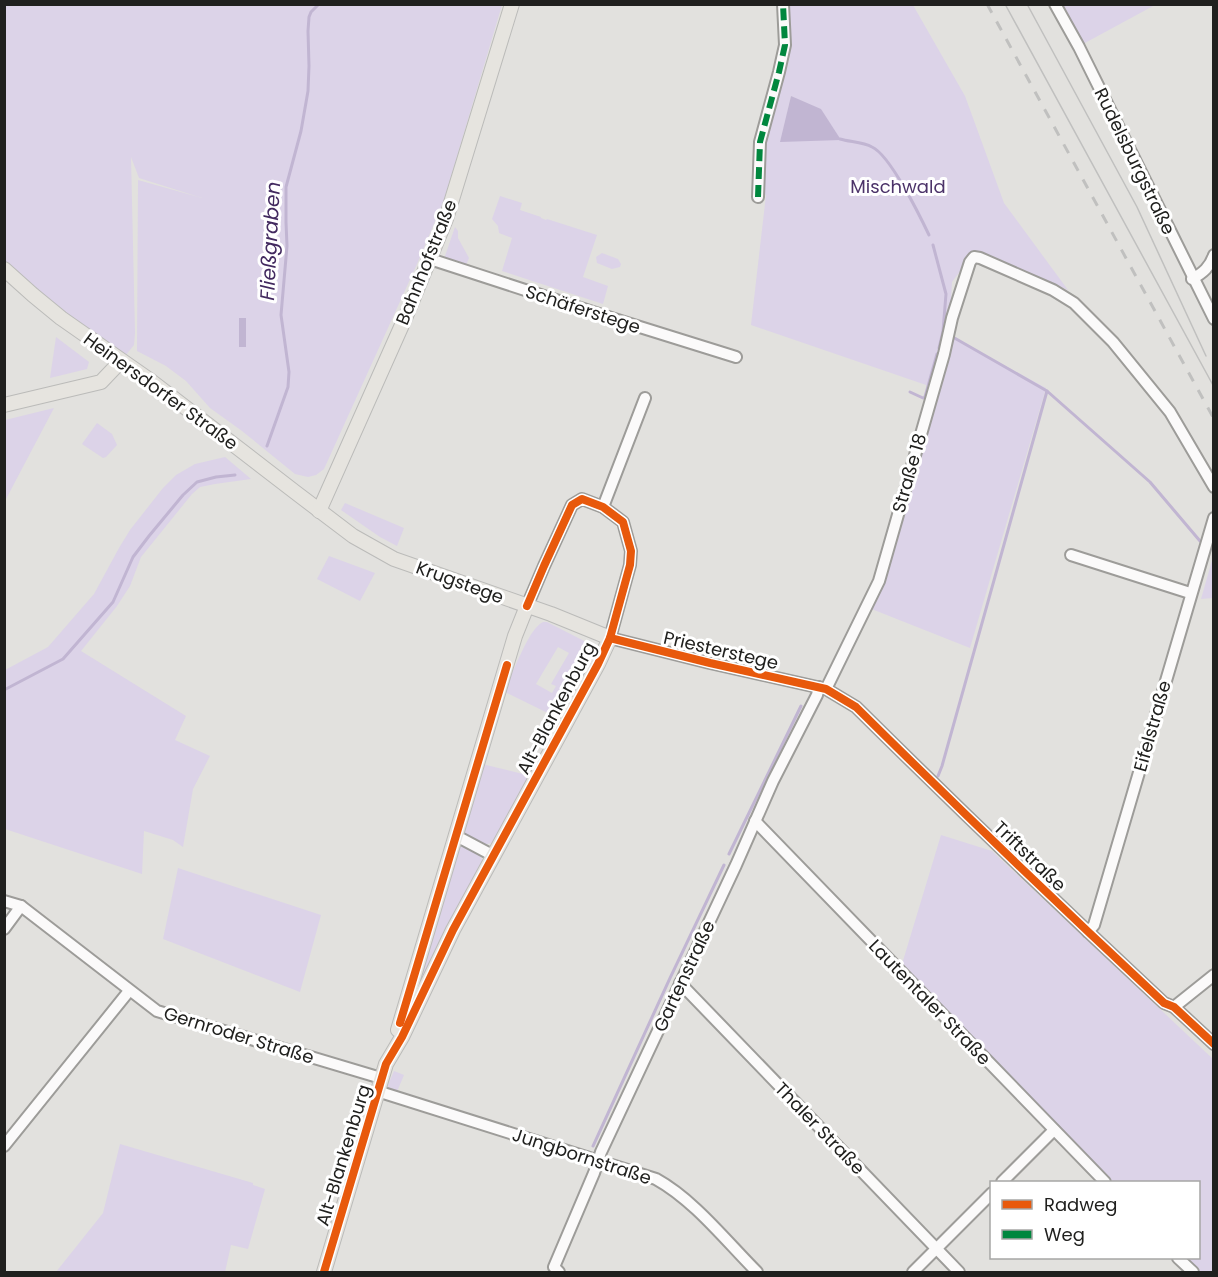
<svg xmlns="http://www.w3.org/2000/svg" width="1218" height="1277" viewBox="0 0 1218 1277" font-family="Poppins,sans-serif">
<style>
.green{fill:#dcd3e8;fill-rule:evenodd}
.water{fill:#c1b5d2}
.lines{fill:none;stroke-linecap:round;stroke-linejoin:round}
.stream{stroke:#c1b5d2;stroke-width:3}
.minor-casing{stroke:#9d9c99;stroke-width:14}
.major-casing{stroke:#bbbbb9;stroke-width:16}
.minor{stroke:#fbfafa;stroke-width:10}
.major{stroke:#e6e4df;stroke-width:14}
.tram{stroke:#c0c0bf;stroke-width:1.5}
.rail{stroke:#c0c0bf;stroke-width:3;stroke-dasharray:10 10;stroke-linecap:butt}
.quiet{stroke:#00873e;stroke-width:6;stroke-dasharray:12 6;stroke-linecap:butt}
.cycleway-casing{stroke:#fff;stroke-width:11}
.cycleway{stroke:#e8590c;stroke-width:8}
.labels{text-anchor:middle;dominant-baseline:central;stroke-width:6;stroke-linejoin:round;paint-order:stroke}
.street-label{font-size:18px;fill:#20201e;stroke:#fff}
.park-label{font-size:18px;fill:#4c3369;stroke:#fff}
.water-label{font-size:20px;font-style:italic;fill:#42295f;stroke:#fff}
</style>
<rect width="100%" height="100%" fill="#e2e1de"/>
<g class="green">
<path d="M4,5H502L444,200L417,264L324,469L316,475L308,477L295,474L242,431L210,408L186,381L166,366L137,351L138,180L202,198L139,178L131,157L135,333L134,345L121,361L5,269Z"/>
<path d="M787,5H913L965,96L1004,203L1068,290L983,253L973,254L952,282L950,318L929,386L751,325L766,195L761,193L764,141L790,57ZM791,96L800,101L781,141Z"/>
<path d="M1061,5H1155L1083,44Z"/>
<path d="M500,196L522,203L520,210L541,217V218L546,220L547,219L597,235L583,277L608,286L603,304L502,271L512,238L499,233L498,226L492,219Z"/>
<path d="M455,227L458,231V238L469,258L466,265L444,259Z"/>
<path d="M602,253L618,259L621,264L620,267L612,269L597,263L596,257Z"/>
<path d="M56,337L89,362L87,369L50,378Z"/>
<path d="M952,337L1046,388L970,648L869,608Z"/>
<path d="M54,408L5,501V502V420Z"/>
<path d="M97,423L112,434L117,445L106,457L103,458L82,444Z"/>
<path d="M225,457L251,479L215,484L200,487L192,494L141,557L130,586L117,606L81,651L186,716L175,740L210,756L193,789L183,847L173,840L144,831L142,874L5,829V670L48,647L94,594L119,548L130,530L163,488L176,475L195,464Z"/>
<path d="M345,503L404,528L397,546L380,537L341,510Z"/>
<path d="M329,556L375,573L360,601L317,579Z"/>
<path d="M1213,557V598L1201,599Z"/>
<path d="M543,622H547L592,645L596,653L562,720L503,691C514,674 527,630 543,622ZM558,647L569,653L551,684L556,686L552,693L536,684Z"/>
<path d="M482,764L527,775L530,778L495,841L492,843L483,845L465,834L463,831Z"/>
<path d="M941,835L992,851L1213,1059V1272H1200L1186,1258H1198V1182H1113L902,964Z"/>
<path d="M463,846C472,847 481,853 483,863L412,1007L456,849Z"/>
<path d="M178,868L321,915L300,992L163,939Z"/>
<path d="M394,1071L404,1075L396,1094L388,1088V1085Z"/>
<path d="M120,1144L253,1183V1185L265,1189L248,1249L231,1245L225,1272H56L103,1213Z"/>
</g>
<g class="water">
<path d="M791,96L821,109L841,140L780,142Z"/>
<rect x="239" y="318" width="7" height="29"/>
</g>
<g class="lines">
<g class="stream">
<path d="M840,139C850,142 863,142 872,147C890,155 920,216 929,235"/>
<path d="M933,245L946,294L943,331L939,348"/>
<path d="M1047,391L1150,482L1200,541"/>
<path d="M910,392L923,398L925,397L937,354"/>
<path d="M267,446L288,387L289,372L281,315L287,246L286,222V187L301,131L308,91L309,66L308,31L309,17L311,12L319,4"/>
<path d="M4,690L63,659L113,602L133,557L149,536L183,495L197,482L216,477L235,475"/>
<path d="M938,776L942,766L1047,391L951,336"/>
<path d="M729,854L801,706"/>
<path d="M593,1146L670,978L724,865"/>
</g>
<g class="minor-casing">
<g id="minor">
<path d="M1055,4L1079,47L1214,319"/>
<path d="M758,197L760,142L779,72L785,45L783,4"/>
<path d="M430,259L611,318L736,357"/>
<path d="M1192,279C1203,273 1210,267 1214,255"/>
<path d="M603,507L645,398"/>
<path d="M1071,555L1190,593"/>
<path d="M527,606L544,566L572,505L582,499L603,507L623,522L631,551L630,565L610,638L710,663L826,689L856,707C957,807 1060,906 1164,1003L1174,1007L1214,1044"/>
<path d="M826,689L879,581L944,354L952,318L970,262L974,257L980,258L1053,290L1074,303L1113,342L1170,412L1214,487"/>
<path d="M755,821L1105,1182"/>
<path d="M455,836L462,839L494,856"/>
<path d="M4,901L21,906L157,1011L381,1078"/>
<path d="M4,929L21,906"/>
<path d="M1088,932L1094,925L1214,518"/>
<path d="M680,983L959,1272"/>
<path d="M1174,1007L1214,975"/>
<path d="M377,1091L656,1179C694,1200 726,1241 757,1272"/>
<path d="M4,1146L129,991"/>
<path d="M1002,1182L1054,1130"/>
<path d="M1178,1258L1193,1272"/>
<path d="M559,1272L554,1267L594,1173L601,1152L736,865L773,781L817,695L819,687"/>
<path d="M913,1272L992,1193"/>
</g>
</g>
<g class="major-casing">
<g id="major">
<path d="M4,269L33,295L61,318L151,381L295,492L353,536L394,559L551,614L610,638L598,664L453,930L402,1037L386,1064L324,1272"/>
<path d="M4,405L101,382L121,361"/>
<path d="M319,511L406,316L446,219L512,4"/>
<path d="M398,1030L515,636L527,606"/>
</g>
</g>
<use href="#minor" class="minor"/>
<use href="#major" class="major"/>
<g class="tram">
<path d="M1005,4L1214,387"/>
<path d="M1027,4L1137,207L1206,356"/>
</g>
<path class="rail" d="M987,4L1214,419"/>
<path class="quiet" d="M758,197L760,142L779,72L785,45L783,4"/>
<g class="cycleway-casing">
<g id="cycleway">
<path d="M610,638L710,663L826,689L856,707C957,807 1060,906 1164,1003L1174,1007L1214,1044"/>
<path d="M400,1023L507,665"/>
<path d="M324,1272L386,1064L402,1037L453,930L598,664L610,638L630,565L631,551L623,522L603,507L582,499L572,505L544,566L527,606"/>
</g>
</g>
<use href="#cycleway" class="cycleway"/>
</g>
<g class="labels">
<g class="street-label">
<text transform="translate(1135 161) rotate(64)">Rudelsburgstraße</text>
<text transform="translate(426 262) rotate(-68)">Bahnhofstraße</text>
<text transform="translate(583 309) rotate(18)">Schäferstege</text>
<text transform="translate(161 391) rotate(36)">Heinersdorfer Straße</text>
<text transform="translate(909 473) rotate(-74)">Straße 18</text>
<text transform="translate(460 582) rotate(20)">Krugstege</text>
<text transform="translate(721 650) rotate(13)">Priesterstege</text>
<text transform="translate(556 708) rotate(-62)">Alt-Blankenburg</text>
<text transform="translate(1152 726) rotate(-74)">Eifelstraße</text>
<text transform="translate(1030 856) rotate(44)">Triftstraße</text>
<text transform="translate(684 976) rotate(-65)">Gartenstraße</text>
<text transform="translate(930 1002) rotate(46)">Lautentaler Straße</text>
<text transform="translate(239 1035) rotate(17)">Gernroder Straße</text>
<text transform="translate(820 1128) rotate(46)">Thaler Straße</text>
<text transform="translate(343 1155) rotate(-73)">Alt-Blankenburg</text>
<text transform="translate(582 1156) rotate(18)">Jungbornstraße</text>
</g>
<g class="park-label">
<text x="898" y="186">Mischwald</text>
</g>
<g class="water-label">
<text transform="translate(270 241) rotate(-87)">Fließgraben</text>
</g>
</g>
<rect width="1218" height="1277" fill="none" stroke="#20201e" stroke-width="12"/>
<rect x="990" y="1181" width="210" height="78" fill="#ffffff" stroke="#a6a6a5" stroke-width="1.5"/>
<rect x="1002" y="1200" width="30" height="9" fill="#e8590c" stroke="#a6a6a5" stroke-width="1.5"/>
<text x="1044" y="1211" font-size="18" fill="#20201e">Radweg</text>
<rect x="1002" y="1230" width="30" height="9" fill="#00873e" stroke="#a6a6a5" stroke-width="1.5"/>
<text x="1044" y="1241" font-size="18" fill="#20201e">Weg</text>
</svg>
